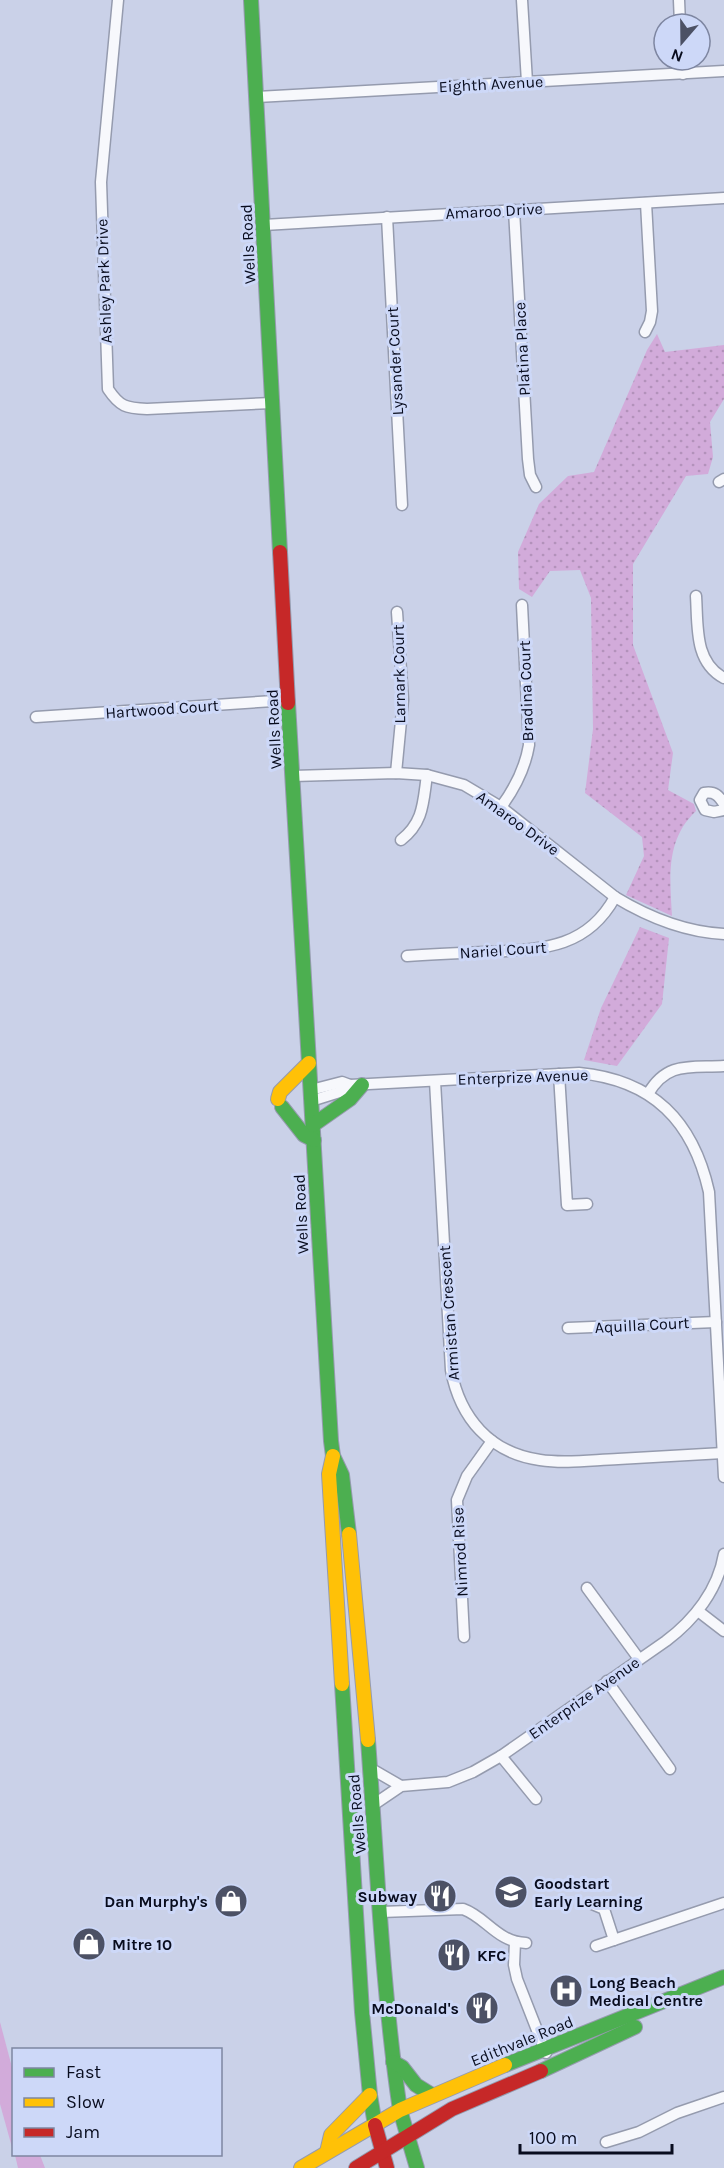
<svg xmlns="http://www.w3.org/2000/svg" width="724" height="2168" viewBox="0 0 724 2168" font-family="Karla,sans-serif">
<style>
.grass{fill:#d2abda}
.park{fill:url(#park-dots)}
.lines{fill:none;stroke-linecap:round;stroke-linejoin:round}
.street-casing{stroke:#959bae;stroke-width:13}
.fast-casing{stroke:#959bae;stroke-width:16}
.slow-casing{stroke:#959bae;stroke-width:16}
.jam-casing{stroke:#959bae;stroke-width:16}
.street{stroke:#f7f8fc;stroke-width:10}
.fast{stroke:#4caf50;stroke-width:14}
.slow{stroke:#ffc107;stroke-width:14}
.jam{stroke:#c62828;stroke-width:14}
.labels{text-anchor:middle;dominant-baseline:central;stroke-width:6;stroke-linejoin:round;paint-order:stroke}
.street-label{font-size:16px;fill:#080c1e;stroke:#cdd8f8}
.poi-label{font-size:16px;font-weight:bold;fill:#080c1e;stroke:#cdd8f8;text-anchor:start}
</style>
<defs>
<pattern id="park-dots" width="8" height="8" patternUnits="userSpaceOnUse" patternTransform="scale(1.5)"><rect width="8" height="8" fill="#d2abda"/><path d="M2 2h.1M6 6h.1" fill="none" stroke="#b392bb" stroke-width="1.8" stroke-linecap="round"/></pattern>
</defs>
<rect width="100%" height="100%" fill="#cad1e8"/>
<g class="grass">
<path d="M0,2022L13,2071V2151L0,2104Z"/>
<path d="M15,2155H40L45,2168H18Z"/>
</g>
<g class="park">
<path d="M657,334L665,352L724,345V399L710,422L713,457L708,474L686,476L633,564V645L673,753L668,790L694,804L696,811C665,840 670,878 672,916L626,895L644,856L642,837L585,793L593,729L591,598L580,570L550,571L532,597L519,589L518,552L539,504L568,476L594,472L647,350Z"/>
<path d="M640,927L669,938L662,1004L617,1066L584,1060L601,1008Z"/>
</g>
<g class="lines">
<g class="street-casing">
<g id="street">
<path d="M118,0L101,182L108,389C120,407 126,408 147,409L272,403"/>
<path d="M522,0L527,82"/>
<path d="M679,0L680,24"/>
<path d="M682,60L683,74"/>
<path d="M257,97L724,71"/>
<path d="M514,210L528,459L530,475L536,487"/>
<path d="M387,217L402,505"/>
<path d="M264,225L724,198"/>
<path d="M645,332L650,322L652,311L646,203"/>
<path d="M719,482L724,479"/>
<path d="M696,596C698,626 694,662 724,678"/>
<path d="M36,717L289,700"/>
<path d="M396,773L403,700L397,612"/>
<path d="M293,776L396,773L427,775L464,785L501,807L615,897C648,917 685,932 724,934"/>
<path d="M724,804C719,796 715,791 704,793L700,800L705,810L714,812L724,810"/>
<path d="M501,807C515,788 525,769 529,745L522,605"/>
<path d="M401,840C424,822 423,802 427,775"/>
<path d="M407,956C434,954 460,953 486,952C540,949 586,950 615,897"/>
<path d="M559,1074L567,1205L587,1204"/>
<path d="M435,1081L451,1370C460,1418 490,1453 540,1460C565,1464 592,1460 618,1459C653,1457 688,1455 723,1453"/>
<path d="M311,1090L342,1082L350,1085L579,1073C653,1080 693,1121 709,1192L724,1477"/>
<path d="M648,1094C667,1061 690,1068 724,1066"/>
<path d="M311,1101L346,1090L350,1085"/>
<path d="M568,1328L716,1322"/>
<path d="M587,1588L639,1659"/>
<path d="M698,1611L724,1631"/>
<path d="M464,1637L457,1500L467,1476L492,1441"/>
<path d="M607,1681L670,1769"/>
<path d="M501,1756L536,1799"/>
<path d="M370,1768L401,1786"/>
<path d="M373,1805L401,1786L448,1782L473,1772L501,1756L666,1641C694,1620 718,1590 724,1554"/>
<path d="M592,1904L604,1909L614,1940"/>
<path d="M381,1912L463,1909C486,1917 497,1942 526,1943"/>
<path d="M515,1942L514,1965L517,1979L546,2053"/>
<path d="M596,1946L724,1903"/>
<path d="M606,2142L639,2132L677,2113L724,2097"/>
</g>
</g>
<g class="fast-casing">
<g id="fast">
<path d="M251,0L280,552"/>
<path d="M288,703L331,1441L333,1456L342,1475L349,1534"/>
<path d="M282,1107L304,1135L314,1140"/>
<path d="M313,1125L350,1099L362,1085"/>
<path d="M342,1684L362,2012L370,2095L375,2125"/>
<path d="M368,1740C377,1863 382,1988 400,2110"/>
<path d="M393,2062L402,2067L416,2085L432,2095"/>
<path d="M505,2065L724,1977"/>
<path d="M541,2071L635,2027"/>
<path d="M400,2110L417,2168"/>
</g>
</g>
<g class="slow-casing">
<g id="slow">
<path d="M278,1099L280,1092L309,1063"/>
<path d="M333,1456L329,1474L342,1684"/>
<path d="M349,1534L368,1740"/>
<path d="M327,2152L331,2135L370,2095"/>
<path d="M301,2168L400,2110L505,2065"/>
</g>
</g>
<g class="jam-casing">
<g id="jam">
<path d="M280,552L288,703"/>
<path d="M375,2125L387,2168"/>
<path d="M356,2168L452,2109L541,2071"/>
</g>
</g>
<use href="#street" class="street"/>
<use href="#fast" class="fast"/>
<use href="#slow" class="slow"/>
<use href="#jam" class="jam"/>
</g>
<defs>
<g id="school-disc" transform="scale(1.725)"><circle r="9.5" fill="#4c5165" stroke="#cdd8f8"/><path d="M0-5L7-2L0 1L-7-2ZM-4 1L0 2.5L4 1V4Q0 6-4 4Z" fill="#fff"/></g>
<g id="restaurant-disc" transform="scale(1.725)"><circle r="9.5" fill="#4c5165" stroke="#cdd8f8"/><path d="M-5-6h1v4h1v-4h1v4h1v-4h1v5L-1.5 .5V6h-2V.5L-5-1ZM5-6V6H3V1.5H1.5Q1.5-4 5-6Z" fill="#fff"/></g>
<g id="shop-disc" transform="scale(1.725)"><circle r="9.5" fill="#4c5165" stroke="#cdd8f8"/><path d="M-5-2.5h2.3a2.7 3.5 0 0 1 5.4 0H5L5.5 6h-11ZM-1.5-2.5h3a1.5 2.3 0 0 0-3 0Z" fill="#fff"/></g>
<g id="hospital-disc" transform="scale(1.725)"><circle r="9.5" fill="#4c5165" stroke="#cdd8f8"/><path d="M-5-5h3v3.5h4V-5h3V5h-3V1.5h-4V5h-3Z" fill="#fff"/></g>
</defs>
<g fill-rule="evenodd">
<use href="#school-disc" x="511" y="1892"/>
<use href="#restaurant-disc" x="440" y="1896"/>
<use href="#shop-disc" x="231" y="1901"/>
<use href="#shop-disc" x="89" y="1944"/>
<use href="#restaurant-disc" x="454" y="1955"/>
<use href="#hospital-disc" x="566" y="1991"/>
<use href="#restaurant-disc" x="482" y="2008"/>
</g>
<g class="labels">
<g class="street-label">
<text transform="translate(491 84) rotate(-3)">Eighth Avenue</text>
<text transform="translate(494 211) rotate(-3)">Amaroo Drive</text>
<text transform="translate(248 244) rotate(-93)">Wells Road</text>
<text transform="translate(104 281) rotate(-92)">Ashley Park Drive</text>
<text transform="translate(522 349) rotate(-93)">Platina Place</text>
<text transform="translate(395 361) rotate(-93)">Lysander Court</text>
<text transform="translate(399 674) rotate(-91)">Larnark Court</text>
<text transform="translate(526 691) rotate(-92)">Bradina Court</text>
<text transform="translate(162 709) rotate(-4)">Hartwood Court</text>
<text transform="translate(274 729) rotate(-93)">Wells Road</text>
<text transform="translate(518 823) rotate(36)">Amaroo Drive</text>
<text transform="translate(503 950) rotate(-4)">Nariel Court</text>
<text transform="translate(523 1077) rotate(-2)">Enterprize Avenue</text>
<text transform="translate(301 1214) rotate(-93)">Wells Road</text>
<text transform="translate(449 1313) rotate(-94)">Armistan Crescent</text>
<text transform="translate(642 1325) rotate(-3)">Aquilla Court</text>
<text transform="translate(460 1552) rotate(-93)">Nimrod Rise</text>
<text transform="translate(584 1698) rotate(-35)">Enterprize Avenue</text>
<text transform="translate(357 1814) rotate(-95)">Wells Road</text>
<text transform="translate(522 2041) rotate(-22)">Edithvale Road</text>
</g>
<g class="poi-label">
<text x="534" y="1883">Goodstart<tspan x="534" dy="18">Early Learning</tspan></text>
<text x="417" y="1896" text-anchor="end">Subway</text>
<text x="208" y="1901" text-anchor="end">Dan Murphy's</text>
<text x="112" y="1944">Mitre 10</text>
<text x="477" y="1955">KFC</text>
<text x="589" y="1982">Long Beach<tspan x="589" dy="18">Medical Centre</tspan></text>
<text x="459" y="2008" text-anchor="end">McDonald's</text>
</g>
</g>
<rect x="12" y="2048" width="210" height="108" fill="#cdd8f8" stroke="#7e86a1" stroke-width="1.5"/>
<rect x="24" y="2068" width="30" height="9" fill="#4caf50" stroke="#7e86a1" stroke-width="1.5"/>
<text x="66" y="2078" font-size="18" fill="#080c1e">Fast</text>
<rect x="24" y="2098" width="30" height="9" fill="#ffc107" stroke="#7e86a1" stroke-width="1.5"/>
<text x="66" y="2108" font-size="18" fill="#080c1e">Slow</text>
<rect x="24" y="2128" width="30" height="9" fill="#c62828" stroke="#7e86a1" stroke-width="1.5"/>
<text x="66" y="2138" font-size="18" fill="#080c1e">Jam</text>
<g transform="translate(682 42) rotate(200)"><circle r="28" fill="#cdd8f8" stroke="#7e86a1" stroke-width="1.5"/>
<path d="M0-4.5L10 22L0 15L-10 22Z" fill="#4c5165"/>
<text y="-9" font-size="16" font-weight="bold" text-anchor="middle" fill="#080c1e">N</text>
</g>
<path d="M520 2144v9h152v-9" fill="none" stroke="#080c1e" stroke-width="3"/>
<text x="529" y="2144" font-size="18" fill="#080c1e" stroke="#cdd8f8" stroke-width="4.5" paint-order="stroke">100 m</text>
</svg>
